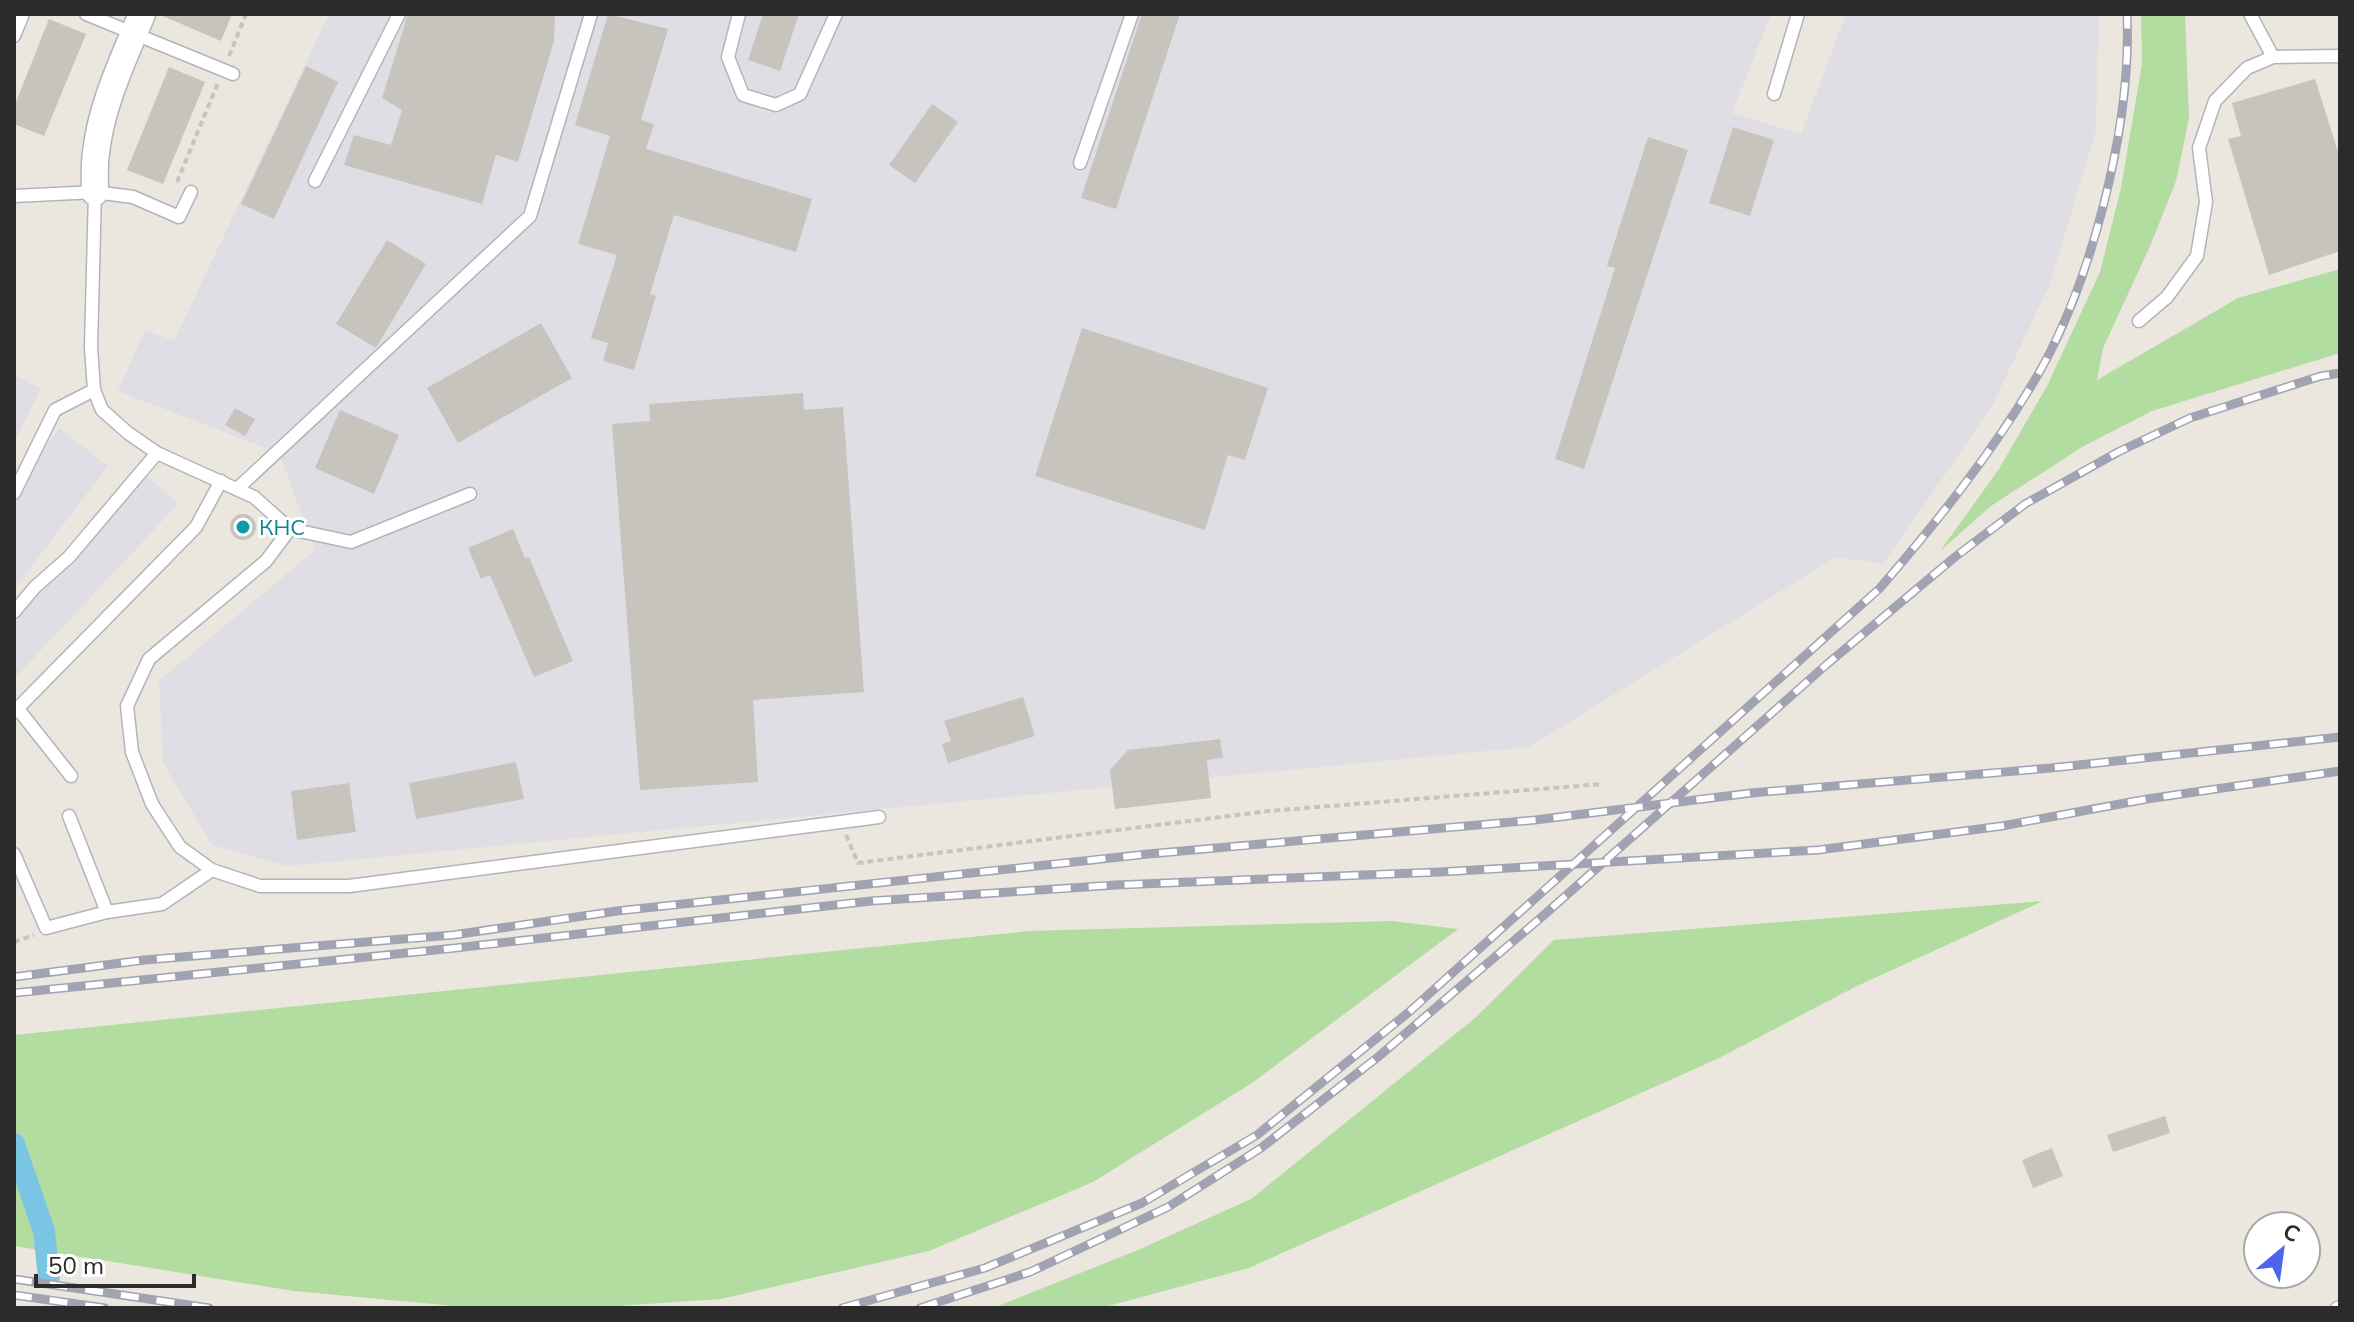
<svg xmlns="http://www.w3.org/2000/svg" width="2354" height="1322" viewBox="0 0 2354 1322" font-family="Mulish,sans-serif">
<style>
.industrial{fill:#e0dee5}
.green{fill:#b3dda0}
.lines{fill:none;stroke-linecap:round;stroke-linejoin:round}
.canal{stroke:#7bc5e4;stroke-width:22}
.building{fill:#c7c4bd}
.lane-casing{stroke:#b2b4bd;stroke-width:15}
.street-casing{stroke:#b2b4bd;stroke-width:29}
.path{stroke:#c4c4c4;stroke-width:4;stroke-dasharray:6 4;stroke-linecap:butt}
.lane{stroke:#fff;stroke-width:12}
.street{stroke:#fff;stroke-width:26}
.rail-casing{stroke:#a1a3b3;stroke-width:9}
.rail{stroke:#fff;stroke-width:6;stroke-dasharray:18;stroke-linecap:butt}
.culture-dot{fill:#0f9aa8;stroke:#fff;stroke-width:3}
.labels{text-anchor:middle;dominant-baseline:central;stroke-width:6;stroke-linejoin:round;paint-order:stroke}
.culture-label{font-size:22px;fill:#0d838f;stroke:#fff;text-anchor:start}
</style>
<rect width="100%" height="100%" fill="#ebe6de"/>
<g class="industrial">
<path d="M329,14H1771L1732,113L1801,134L1846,14H2099L2096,130L2050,284L1991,408L1883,564L1836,557L1529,747L287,866L212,845L163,763L159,681L315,550L279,453L118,391L145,330L174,341Z"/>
<path d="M14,375L41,388L14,443Z"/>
<path d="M59,428L108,466L14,589V488Z"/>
<path d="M145,474L178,504L14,679V615Z"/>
</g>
<g class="green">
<path d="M2141,14H2185L2189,118L2176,181L2151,244L2103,348L2097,380L2238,298L2340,269V353L2152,411L2082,447L1991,506L1940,551L1999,469L2047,386L2100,272L2121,188L2142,64Z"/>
<path d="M2043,901L1855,987L1717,1059L1249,1268L1101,1308H993L1138,1250L1251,1199L1475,1018L1554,940Z"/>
<path d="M1392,921L1458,929L1252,1083L1093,1182L929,1251L721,1299L588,1308H475L294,1291L14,1246V1035L1029,931Z"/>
</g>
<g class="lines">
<path class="canal" d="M14,1144L44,1231L49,1277"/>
</g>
<g class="building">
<path d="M158,14H232L221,41Z"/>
<path d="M408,14H555L554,41L518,162L496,155L482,204L344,165L354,135L391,145L402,110L382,98Z"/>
<path d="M608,14L668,29L641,120L654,124L646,149L812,199L796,252L674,215L650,294L656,296L634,370L603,361L608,343L591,338L617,255L578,244L610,136L575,125Z"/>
<path d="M763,14H799L780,71L748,60Z"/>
<path d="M1142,14H1180L1116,209L1081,198Z"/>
<path d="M49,19L86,34L44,136L14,124V107Z"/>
<path d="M306,66L338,82L274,219L241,204Z"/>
<path d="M169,67L205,82L163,184L127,170Z"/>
<path d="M2315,79L2340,158V251L2269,275L2228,139L2241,136L2232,103Z"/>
<path d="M932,104L958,122L915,183L889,165Z"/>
<path d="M1733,127L1774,140L1750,216L1709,203Z"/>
<path d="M1648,137L1688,150L1584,469L1555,459L1615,268L1607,266Z"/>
<path d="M387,240L426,264L376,348L336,324Z"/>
<path d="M541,323L572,378L458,443L427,388Z"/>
<path d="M1082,328L1268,388L1245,460L1228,455L1205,530L1035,476Z"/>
<path d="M803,393L804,410L843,407L864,692L753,700L758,782L640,790L612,424L650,421L649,404Z"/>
<path d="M235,408L255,419L245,436L225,425Z"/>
<path d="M340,410L399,435L374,494L315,468Z"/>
<circle cx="243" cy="527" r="13"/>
<path d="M513,529L525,558L529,557L573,661L534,677L490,575L481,579L468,548Z"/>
<path d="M1023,697L1035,736L948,763L942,744L951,741L944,721Z"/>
<path d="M1220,739L1223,758L1207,760L1211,798L1115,809L1110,770L1128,750Z"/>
<path d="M516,762L524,799L416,819L409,783Z"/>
<path d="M349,783L356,832L297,840L291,791Z"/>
<path d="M2165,1116L2170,1133L2113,1152L2107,1135Z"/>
<path d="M2052,1148L2063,1176L2033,1188L2022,1160Z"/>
</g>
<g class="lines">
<g class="lane-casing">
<g id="lane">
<path d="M86,14L233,74"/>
<path d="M739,14L728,57L743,95L776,105L800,94L836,14"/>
<path d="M2250,14L2273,57"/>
<path d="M14,36L23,14"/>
<path d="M1774,94L1798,14"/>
<path d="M1080,163L1132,14"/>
<path d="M315,181L399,14"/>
<path d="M95,192L91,347L94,390L102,410L128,433L157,453L254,497L290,529L266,561L149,659L127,706L132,752L152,804L180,847L212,870L260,886H349L879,817"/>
<path d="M14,196L95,192L133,197L179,217L191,192"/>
<path d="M2139,321L2167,297L2197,256L2206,202L2199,148L2215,101L2247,68L2273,57L2340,56"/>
<path d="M237,489L530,216L591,14"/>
<path d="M14,493L55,410L94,390"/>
<path d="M290,529L351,542L470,494"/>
<path d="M14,612L35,587L69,557L157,453"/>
<path d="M18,709L71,776"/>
<path d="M14,712L196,527L221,481"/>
<path d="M69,816L107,912"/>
<path d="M14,854L46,928L107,912L162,904L212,870"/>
<path d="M2337,1308L2340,1307"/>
</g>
</g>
<g class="street-casing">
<path id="street" d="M95,192C95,179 94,166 96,153C101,105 124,58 142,14"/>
</g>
<g class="path">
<path d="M229,56L246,14"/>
<path d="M177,182L218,83"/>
<path d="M846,835L858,863L1268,811L1603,784"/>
<path d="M14,942L34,935"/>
</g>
<use href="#lane" class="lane"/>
<use href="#street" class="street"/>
<g class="rail-casing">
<g id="rail">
<path d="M14,977L144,960L453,935L617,911L1148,854L1535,820L1751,793L2051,768L2340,737"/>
<path d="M14,993L455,948L871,901L1116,885L1440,872L1818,850L2002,826L2147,799L2340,771"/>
<path d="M14,1279L209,1308"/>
<path d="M14,1295L105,1308"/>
<path d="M842,1308L985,1268L1142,1203L1257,1135L1409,1012L1880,588C1936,523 1989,457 2033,383C2091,287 2132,126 2127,14"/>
<path d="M920,1308L1030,1272L1168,1207L1261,1148L1378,1057L1544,915L1826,665L1955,557L2025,504L2118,452L2190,418L2321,376L2340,373"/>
</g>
</g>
<use href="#rail" class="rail"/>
</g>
<circle class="culture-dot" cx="243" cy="527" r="8"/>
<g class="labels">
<g class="culture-label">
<text x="259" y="527">КНС</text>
</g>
</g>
<rect width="2354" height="1322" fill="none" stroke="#2b2b2b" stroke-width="32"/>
<g transform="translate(2282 1250) rotate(29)"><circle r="38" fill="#ffffff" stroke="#aaaaaa" stroke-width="2"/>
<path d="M0-6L14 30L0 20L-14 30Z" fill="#4d65ea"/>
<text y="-12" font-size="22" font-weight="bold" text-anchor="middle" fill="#2b2b2b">С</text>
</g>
<path d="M36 1274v12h158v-12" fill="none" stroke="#2b2b2b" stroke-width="4"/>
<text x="48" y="1274" font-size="24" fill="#2b2b2b" stroke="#ffffff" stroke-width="6" paint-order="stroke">50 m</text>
</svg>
